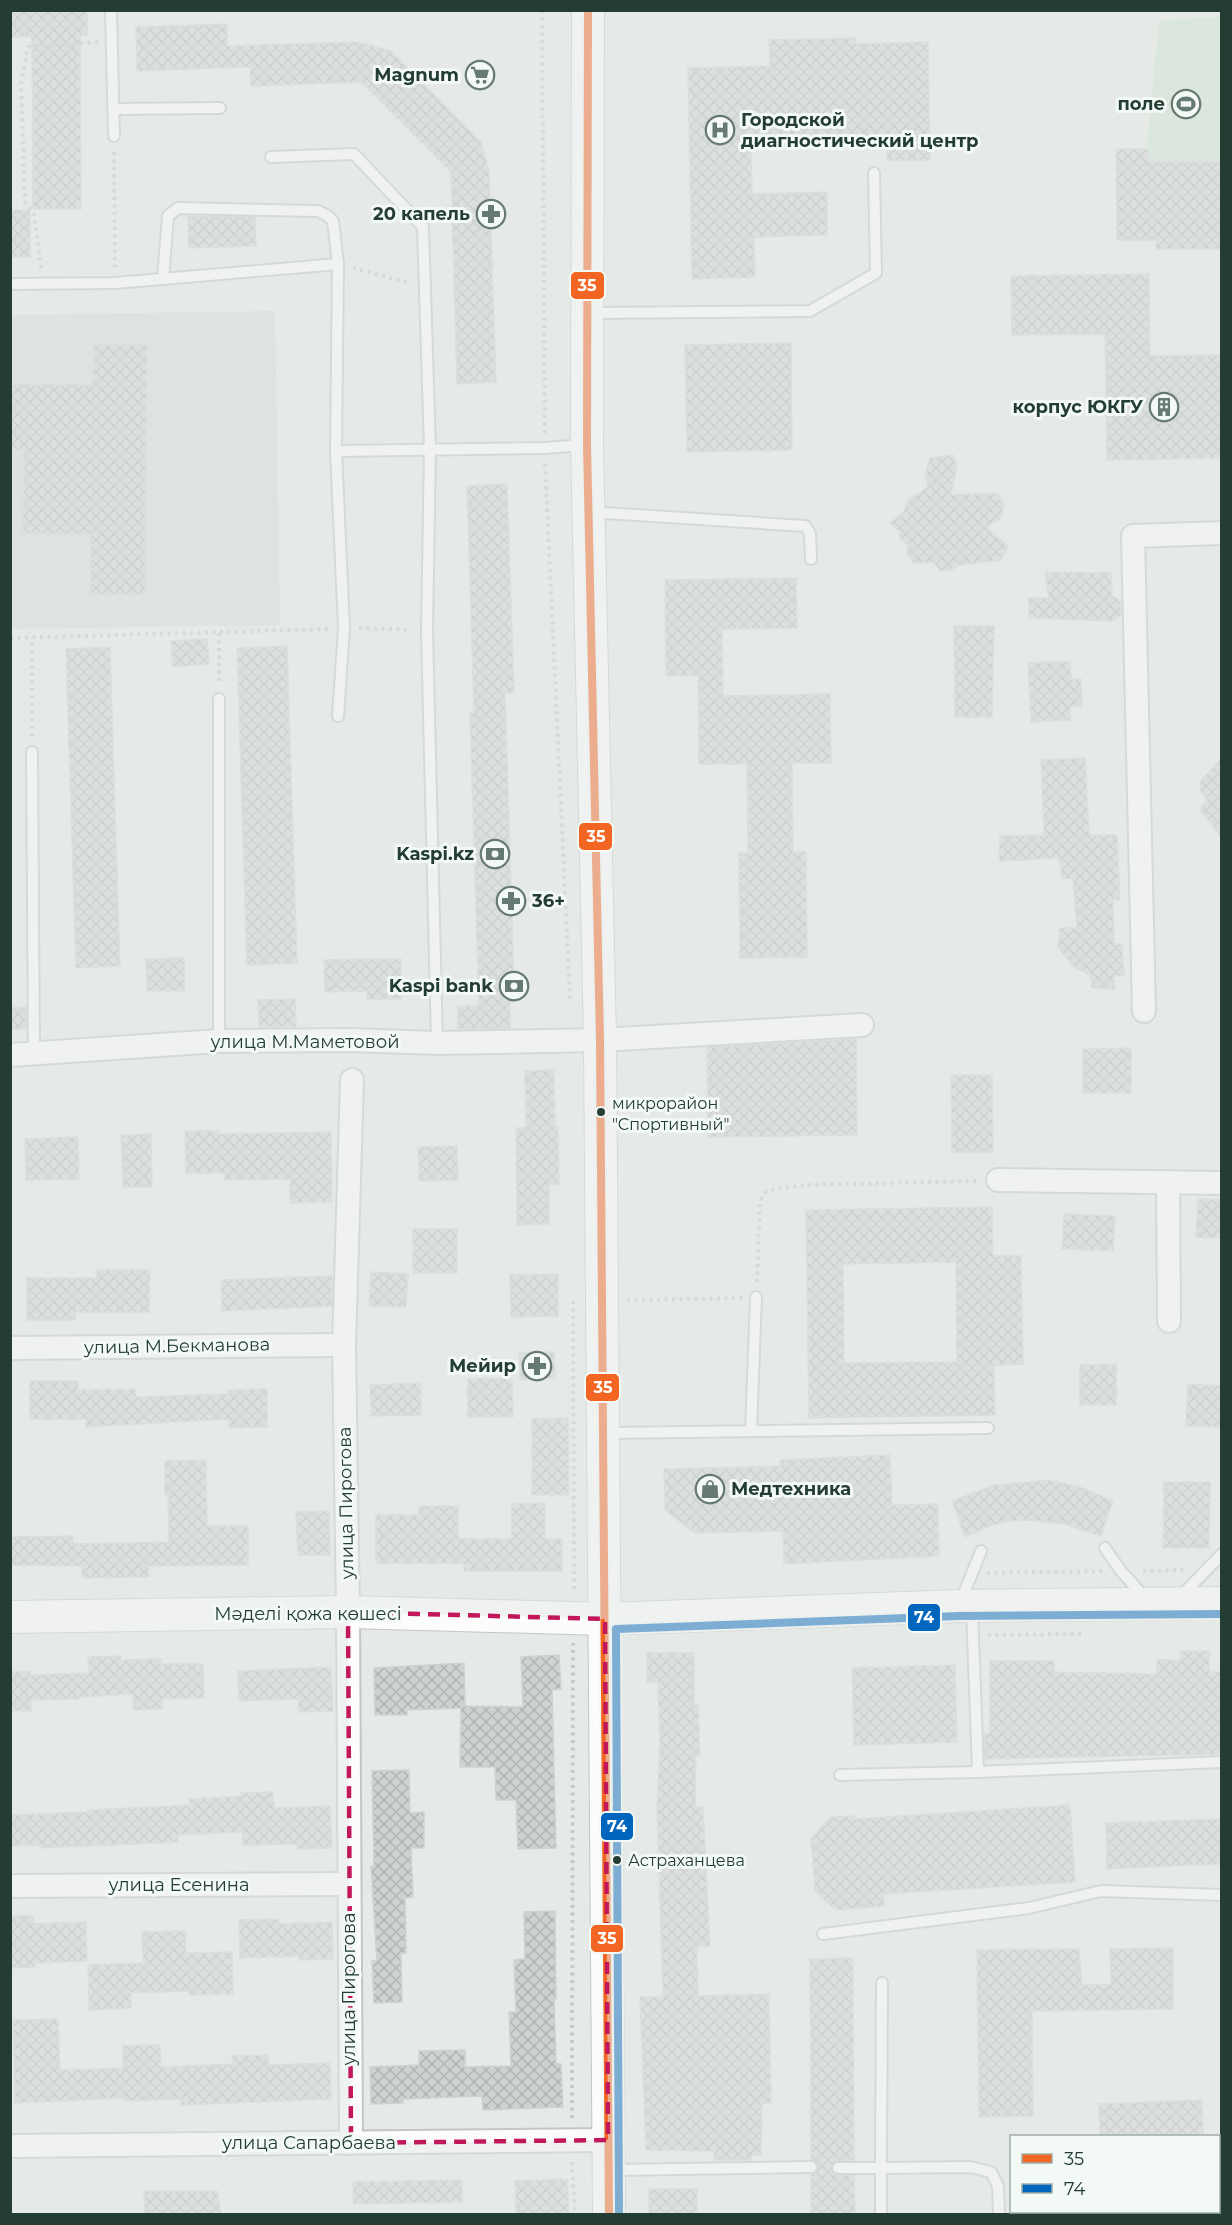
<svg xmlns="http://www.w3.org/2000/svg" width="1232" height="2225" viewBox="0 0 1232 2225" font-family="Montserrat,sans-serif">
<style>
.built{fill:#d3dbd7}
.park{fill:#cfe3d2}
.building{fill:url(#building-cross-hatch);stroke:#ced3d0;stroke-width:1.5;fill-rule:evenodd}
.lines{fill:none;stroke-linecap:round;stroke-linejoin:round}
.lane-casing{stroke:#c2c7c4;stroke-width:14}
.street-casing{stroke:#c2c7c4;stroke-width:26}
.secondary-casing{stroke:#c1c8c4;stroke-width:34}
.path{stroke:#c2cac5;stroke-width:4;stroke-dasharray:3 4.5;stroke-linecap:butt}
.lane{stroke:#fbfcfb;stroke-width:10}
.street{stroke:#fbfcfb;stroke-width:22}
.secondary{stroke:#fbfcfb;stroke-width:32}
.bus-1-casing{stroke:#f3f9f5;stroke-width:12}
.bus-2-casing{stroke:#f3f9f5;stroke-width:12}
.bus-1{stroke:#f26522;stroke-width:8}
.bus-2{stroke:#0065bd;stroke-width:8}
.marked{fill:none;stroke:#c2185b;stroke-width:4.5;stroke-dasharray:12 8;stroke-linejoin:round}
.bus-dot{fill:#233d33;stroke:#f3f9f5;stroke-width:2}
.labels{text-anchor:middle;dominant-baseline:central;stroke-width:6;stroke-linejoin:round;paint-order:stroke}
.bus-label{font-size:16px;fill:#233d33;stroke:#f3f9f5;text-anchor:start}
.poi-label{font-size:18px;font-weight:bold;fill:#233d33;stroke:#f3f9f5;text-anchor:end}
.street-label{font-size:18px;fill:#233d33;stroke:#f3f9f5}
.line-badge{stroke:#f3f9f5;stroke-width:2}
.badge-label{font-size:16px;text-anchor:middle;font-weight:bold;fill:#fff}
</style>
<defs>
<pattern id="building-cross-hatch" width="8" height="8" patternUnits="userSpaceOnUse" patternTransform="scale(1.5)"><rect width="8" height="8" fill="#ced3d0"/><path d="M0 0l8 8M0 8l8-8" fill="none" stroke="#b1b6b3"/></pattern>
</defs>
<rect width="100%" height="100%" fill="#e5eae7"/>
<path class="built" d="M275,311L280,625L11,629L10,315Z"/>
<path class="park" d="M1221,17V190L1143,187L1159,21Z"/>
<g class="building">
<path d="M10,10H87V35H80L81,209H33L32,36L10,37Z"/>
<path d="M227,24V46L357,42L391,51L481,142L489,171L496,382L457,384L451,172L361,82L251,86L250,67L137,71L136,27Z"/>
<path d="M856,38V44L928,42L930,160H887L886,143L751,146L752,194L827,192V235L754,237L755,277L692,279L688,68L770,66L769,40Z"/>
<path d="M1116,149H1148V162H1221V249H1156V240H1117Z"/>
<rect x="10" y="210" width="20" height="47"/>
<path d="M188,216L255,217L256,246L189,248Z"/>
<path d="M1149,274L1150,356L1221,355V458L1107,460L1105,334L1012,335L1011,276Z"/>
<path d="M791,343L792,450L687,452L685,345Z"/>
<path d="M94,345H147L145,594H91V534L23,533L24,450H11L12,385H93Z"/>
<path d="M953,455L957,467L951,495L998,493L1004,505L1001,518L986,527L1008,546L1001,560L959,565L951,570L940,571L934,562L913,563L907,553L908,545L900,538L899,531L890,523L903,513L908,500L928,487L925,474L930,458Z"/>
<path d="M507,484L514,692L505,693L514,986H510V1028L458,1029V1006H479L470,713H474L467,486Z"/>
<path d="M1045,572L1111,573L1112,595L1121,602V615L1112,621L1029,618V598H1049Z"/>
<path d="M796,578L797,628L722,629L723,696L830,694L831,763H792L793,852H806L807,957L740,958L739,853H748L747,764H699L698,675L666,676L665,580Z"/>
<path d="M954,626H994L992,717H955Z"/>
<path d="M207,639L209,664L173,667L171,641Z"/>
<path d="M287,646L297,963L247,965L237,648Z"/>
<path d="M110,647L120,966L76,968L66,649Z"/>
<path d="M1070,661L1071,679H1081L1082,706L1070,707V720L1031,722L1028,663Z"/>
<path d="M1085,758L1089,835H1117L1120,900L1113,899L1114,943L1122,945L1124,975L1114,976L1115,989L1092,988L1090,975L1074,967L1058,947L1060,928H1077L1073,879L1062,878L1059,858L999,861L1000,836L1044,835L1041,760Z"/>
<path d="M1221,759V837L1200,810L1207,799L1201,792L1200,782Z"/>
<path d="M184,958V991H147L146,959Z"/>
<path d="M361,959H401V999H367V991L325,992L324,960Z"/>
<path d="M295,999L296,1027H259L258,1000Z"/>
<path d="M26,1007V1029H10V1008Z"/>
<path d="M856,1039L857,1135L708,1137L707,1047Z"/>
<path d="M1131,1048V1093H1083V1049Z"/>
<path d="M554,1070L555,1127H558L559,1184H549V1224L517,1225L516,1128H526L525,1071Z"/>
<path d="M951,1075H992L993,1152H952Z"/>
<path d="M185,1131H219V1134L331,1132L332,1202L290,1203V1179L225,1180V1173H186Z"/>
<path d="M151,1134L152,1187H123L121,1135Z"/>
<path d="M78,1137L79,1179L26,1180L25,1139Z"/>
<path d="M457,1146L458,1180L419,1181L418,1147Z"/>
<path d="M1198,1199L1221,1200V1238L1196,1237Z"/>
<path d="M992,1207L993,1256H1021L1023,1364L994,1365L995,1415L809,1418L806,1210ZM956,1262L957,1362L844,1363L843,1264Z"/>
<path d="M1064,1214L1115,1216L1113,1251L1062,1249Z"/>
<rect x="413" y="1229" width="44" height="44"/>
<path d="M97,1270H150L149,1312H75V1320H27V1278H97Z"/>
<path d="M371,1272L408,1274L406,1307L369,1306Z"/>
<path d="M558,1274V1316L511,1317L510,1275Z"/>
<path d="M332,1276V1306L222,1311L221,1280Z"/>
<path d="M554,1352L555,1378L520,1380L519,1353Z"/>
<rect x="1080" y="1365" width="36" height="40"/>
<path d="M512,1378L513,1417H468V1379Z"/>
<path d="M30,1381H78V1390L135,1389L136,1397L228,1394V1390L267,1389V1427L229,1428V1419L86,1427V1419H30Z"/>
<path d="M421,1383V1415L371,1416L370,1385Z"/>
<path d="M1188,1384L1221,1386V1427L1186,1426Z"/>
<path d="M568,1418L569,1495H532V1419Z"/>
<path d="M890,1455L892,1505L938,1504L939,1556L784,1564L783,1531L695,1533L665,1510L664,1469L780,1466V1460Z"/>
<path d="M206,1460L207,1526H248V1565L148,1566L149,1577L82,1578V1566L10,1565V1537L73,1536V1544L169,1542L168,1495H165V1461Z"/>
<path d="M1049,1480L1083,1488L1113,1501L1101,1536L1065,1524L1027,1520L1009,1521L989,1526L965,1537L952,1501L994,1485Z"/>
<path d="M1164,1482H1210L1209,1548H1163Z"/>
<path d="M545,1503V1539H562V1571H464V1563H376V1515H419V1506H458V1539H512V1504Z"/>
<path d="M329,1511L330,1555H298L296,1512Z"/>
<path d="M1181,1651H1209V1672H1221V1754L985,1759L984,1734H990V1661H1054V1672L1157,1674V1660H1181Z"/>
<path d="M647,1653H694V1705H698L700,1755H696L695,1807H703L710,1946H697L698,1996L769,1994L771,2103H762L761,2155H752L751,2160H714V2151L646,2150L640,1997H663L657,1808L660,1745L658,1682H647Z"/>
<path d="M559,1655L561,1689L552,1690L556,1848L518,1849L516,1800H496L495,1767H460L461,1708L407,1710V1715H375L374,1668L464,1663L465,1706L523,1707L521,1657Z"/>
<path d="M121,1656V1660L161,1659V1664H203L204,1698L162,1699V1709L133,1710V1694L79,1697V1699L31,1700V1711H10V1672L30,1671V1675L89,1673L88,1657Z"/>
<path d="M955,1665L957,1742L854,1745L852,1668Z"/>
<path d="M331,1667L333,1711L299,1712L298,1699L239,1701L238,1671Z"/>
<path d="M409,1770L410,1813L424,1812V1848H411L413,1897L405,1898L406,1953H401L402,2002L374,2003L372,1961H377L371,1866H374L372,1771Z"/>
<path d="M273,1792L274,1808L330,1806L332,1848L298,1849V1844L243,1845L242,1832L178,1835V1842L40,1848V1845L10,1846V1815L88,1812V1810L190,1805L189,1799L241,1796V1793Z"/>
<path d="M1070,1805L1075,1882L883,1894L884,1906L836,1910L815,1891L811,1839L831,1817L855,1816V1819Z"/>
<path d="M1221,1819V1864L1107,1869L1106,1823Z"/>
<path d="M555,1911L556,1999H554L556,2064H561L563,2107L483,2110L482,2096L403,2099V2103L371,2104L370,2067L419,2065V2051L465,2050V2067L511,2066L509,2012H516L514,1960L525,1959L524,1912Z"/>
<path d="M10,1916H33V1924L86,1922L87,1961L35,1963V1967L10,1968Z"/>
<path d="M278,1919V1924L332,1922L333,1959L299,1960V1956L240,1958L239,1920Z"/>
<path d="M185,1931L186,1953L232,1952L233,1994L189,1995V1991L131,1993V2008L89,2010L88,1965L143,1963L142,1932Z"/>
<path d="M1173,1948V2009L1032,2011L1033,2116L979,2117L977,1950L1079,1949L1082,1985L1111,1984L1110,1949Z"/>
<path d="M853,1958L854,2160L835,2161L831,2169L835,2175H854L855,2214H811V2174L815,2173L818,2167L817,2163L811,2160L810,1959Z"/>
<path d="M58,2019L60,2070L123,2068V2046L160,2045L161,2067L233,2064L232,2056L268,2055L269,2065L330,2063L331,2099L181,2105V2099L125,2101L124,2098L15,2103L13,2020Z"/>
<path d="M1202,2100L1203,2136H1100L1099,2104Z"/>
<path d="M567,2179L569,2214H516L515,2181Z"/>
<path d="M462,2180V2202L353,2204V2182Z"/>
<rect x="649" y="2189" width="48" height="25"/>
<path d="M144,2191H217L221,2214H145Z"/>
</g>
<g class="lines">
<g class="lane-casing">
<g id="lane">
<path d="M111,10L114,136"/>
<path d="M114,109L220,108"/>
<path d="M271,157L354,154L423,227L430,449L427,631L437,1043"/>
<path d="M163,279L168,216L178,208L318,211L328,216L333,221L338,264"/>
<path d="M10,284L115,283L338,264L336,451L344,628L338,716"/>
<path d="M590,313L810,311L876,273L874,173"/>
<path d="M336,451L545,448L584,445"/>
<path d="M590,512L805,526L810,533L811,559"/>
<path d="M32,752L34,1055"/>
<path d="M219,1041V699"/>
<path d="M751,1431L756,1297"/>
<path d="M607,1433L988,1428"/>
<path d="M1105,1548L1121,1571L1146,1599"/>
<path d="M1181,1596L1222,1554"/>
<path d="M960,1603L981,1551"/>
<path d="M972,1609L978,1772"/>
<path d="M840,1775L978,1772L1222,1762"/>
<path d="M823,1934L1029,1908L1101,1891L1222,1895"/>
<path d="M838,2168H881L882,1983"/>
<path d="M612,2170L811,2167"/>
<path d="M881,2214V2168L970,2167L991,2172L998,2186L999,2214"/>
</g>
</g>
<g class="street-casing">
<g id="street">
<path d="M1144,1011L1133,536L1222,533"/>
<path d="M10,1055L219,1041L349,1040L437,1043L600,1040L862,1025"/>
<path d="M998,1180L1222,1183"/>
<path d="M1168,1182L1169,1321"/>
<path d="M10,1348L344,1345"/>
<path d="M10,1886L348,1884"/>
<path d="M351,2143L348,1612L344,1345L352,1080"/>
<path d="M10,2146L608,2140"/>
</g>
</g>
<g class="secondary-casing">
<g id="secondary">
<path d="M588,10L587,445L600,1040L609,2214"/>
<path d="M10,1617L348,1612L605,1619L959,1606L1222,1603"/>
</g>
</g>
<g class="path">
<path d="M542,10L545,433"/>
<path d="M114,152L115,267"/>
<path d="M41,268L34,214L25,202L21,83L28,47L98,42"/>
<path d="M353,268L410,283"/>
<path d="M545,464L570,999"/>
<path d="M359,628L412,630"/>
<path d="M219,633V683"/>
<path d="M10,638L328,629"/>
<path d="M32,736V638"/>
<path d="M757,1282L760,1200L766,1192L774,1189L807,1185L978,1181"/>
<path d="M627,1300L743,1298"/>
<path d="M573,1301L574,1593"/>
<path d="M1143,1571L1184,1570"/>
<path d="M987,1573L1103,1571"/>
<path d="M988,1635L1083,1634"/>
<path d="M572,2118L573,1643"/>
<path d="M572,2162L575,2214"/>
</g>
<use href="#lane" class="lane"/>
<use href="#street" class="street"/>
<use href="#secondary" class="secondary"/>
<g class="bus-1-casing">
<path id="bus-1" d="M588,10L587,445L600,1040L609,2214"/>
</g>
<g class="bus-2-casing">
<path id="bus-2" d="M619,2214L616,1629L959,1616L1222,1614"/>
</g>
<use href="#bus-1" class="bus-1"/>
<use href="#bus-2" class="bus-2"/>
</g>
<path d="M0 0H1232V2225H0ZM348,1612L605,1619L608,2140L351,2143Z" fill="#e5eae7" fill-opacity=".55" fill-rule="evenodd"/>
<path class="marked" d="M348,1612L605,1619L608,2140L351,2143Z"/>
<defs>
<g id="supermarket-ring" transform="scale(1.5)"><circle r="9.5" fill="#f3f9f5" stroke="#677a72" stroke-width="1.5"/><path d="M-6-5.5h2.5l.6 2H6L4.5 2H-2.5L-4.4-4H-6ZM-1.5 3.2a1.3 1.3 0 1 0 .1 0ZM3 3.2a1.3 1.3 0 1 0 .1 0Z" fill="#677a72"/></g>
<g id="stadium-ring" transform="scale(1.5)"><circle r="9.5" fill="#f3f9f5" stroke="#677a72" stroke-width="1.5"/><path d="M0-5a6.5 5 0 1 0 0 10a6.5 5 0 1 0 0-10ZM-3.5-1.8h7v3.6h-7Z" fill="#677a72"/></g>
<g id="hospital-ring" transform="scale(1.5)"><circle r="9.5" fill="#f3f9f5" stroke="#677a72" stroke-width="1.5"/><path d="M-5-5h3v3.5h4V-5h3V5h-3V1.5h-4V5h-3Z" fill="#677a72"/></g>
<g id="pharmacy-ring" transform="scale(1.5)"><circle r="9.5" fill="#f3f9f5" stroke="#677a72" stroke-width="1.5"/><path d="M-2-6h4v4h4v4h-4v4h-4v-4h-4v-4h4Z" fill="#677a72"/></g>
<g id="building-ring" transform="scale(1.5)"><circle r="9.5" fill="#f3f9f5" stroke="#677a72" stroke-width="1.5"/><path d="M-4-6H4V6H1V3H-1V6H-4ZM-2.5-4.3h1.7v1.8h-1.7ZM.8-4.3h1.7v1.8H.8ZM-2.5-1h1.7V.8h-1.7ZM.8-1h1.7V.8H.8Z" fill="#677a72"/></g>
<g id="bank-ring" transform="scale(1.5)"><circle r="9.5" fill="#f3f9f5" stroke="#677a72" stroke-width="1.5"/><path d="M-6-4H6V4H-6ZM0-2.3a2.3 2.3 0 1 0 0 4.6a2.3 2.3 0 1 0 0-4.6Z" fill="#677a72"/></g>
<g id="shop-ring" transform="scale(1.5)"><circle r="9.5" fill="#f3f9f5" stroke="#677a72" stroke-width="1.5"/><path d="M-5-2.5h2.3a2.7 3.5 0 0 1 5.4 0H5L5.5 6h-11ZM-1.5-2.5h3a1.5 2.3 0 0 0-3 0Z" fill="#677a72"/></g>
</defs>
<g fill-rule="evenodd">
<use href="#supermarket-ring" x="480" y="75"/>
<use href="#stadium-ring" x="1186" y="104"/>
<use href="#hospital-ring" x="720" y="130"/>
<use href="#pharmacy-ring" x="491" y="214"/>
<use href="#building-ring" x="1164" y="407"/>
<use href="#bank-ring" x="495" y="854"/>
<use href="#pharmacy-ring" x="511" y="901"/>
<use href="#bank-ring" x="514" y="986"/>
<use href="#pharmacy-ring" x="537" y="1366"/>
<use href="#shop-ring" x="710" y="1489"/>
</g>
<g class="bus-dot">
<circle cx="601" cy="1112" r="5"/>
<circle cx="617" cy="1860" r="5"/>
</g>
<g class="labels">
<g class="bus-label">
<text x="612" y="1103">микрорайон<tspan x="612" dy="21">"Спортивный"</tspan></text>
<text x="628" y="1860">Астраханцева</text>
</g>
<g class="poi-label">
<text x="459" y="75">Magnum</text>
<text x="1165" y="104">поле</text>
<text x="741" y="120" text-anchor="start">Городской<tspan x="741" dy="21">диагностический центр</tspan></text>
<text x="470" y="214">20 капель</text>
<text x="1143" y="407">корпус ЮКГУ</text>
<text x="474" y="854">Kaspi.kz</text>
<text x="532" y="901" text-anchor="start">36+</text>
<text x="493" y="986">Kaspi bank</text>
<text x="516" y="1366">Мейир</text>
<text x="731" y="1489" text-anchor="start">Медтехника</text>
</g>
<g class="street-label">
<text x="305" y="1042">улица М.Маметовой</text>
<text transform="translate(177 1346) rotate(-1)">улица М.Бекманова</text>
<text transform="translate(346 1503) rotate(-91)">улица Пирогова</text>
<text x="308" y="1614">Мәделі қожа көшесі</text>
<text x="179" y="1885">улица Есенина</text>
<text transform="translate(349 1989) rotate(-90)">улица Пирогова</text>
<text x="309" y="2143">улица Сапарбаева</text>
</g>
</g>
<g class="line-badge">
<rect x="570" y="271" width="35" height="29" rx="6" fill="#f26522"/>
<rect x="578" y="822" width="35" height="29" rx="6" fill="#f26522"/>
<rect x="585" y="1373" width="35" height="29" rx="6" fill="#f26522"/>
<rect x="907" y="1603" width="34" height="29" rx="6" fill="#0065bd"/>
<rect x="600" y="1812" width="34" height="29" rx="6" fill="#0065bd"/>
<rect x="590" y="1924" width="34" height="29" rx="6" fill="#f26522"/>
</g>
<g class="badge-label">
<text x="587" y="291">35</text>
<text x="596" y="842">35</text>
<text x="603" y="1393">35</text>
<text x="924" y="1623">74</text>
<text x="617" y="1832">74</text>
<text x="607" y="1944">35</text>
</g>
<rect width="1232" height="2225" fill="none" stroke="#233d33" stroke-width="24"/>
<rect x="1010" y="2135" width="210" height="78" fill="#f3f9f5" stroke="#a0aea7" stroke-width="1.5"/>
<rect x="1022" y="2154" width="30" height="9" fill="#f26522" stroke="#a0aea7" stroke-width="1.5"/>
<text x="1064" y="2165" font-size="18" fill="#233d33">35</text>
<rect x="1022" y="2184" width="30" height="9" fill="#0065bd" stroke="#a0aea7" stroke-width="1.5"/>
<text x="1064" y="2195" font-size="18" fill="#233d33">74</text>
</svg>
